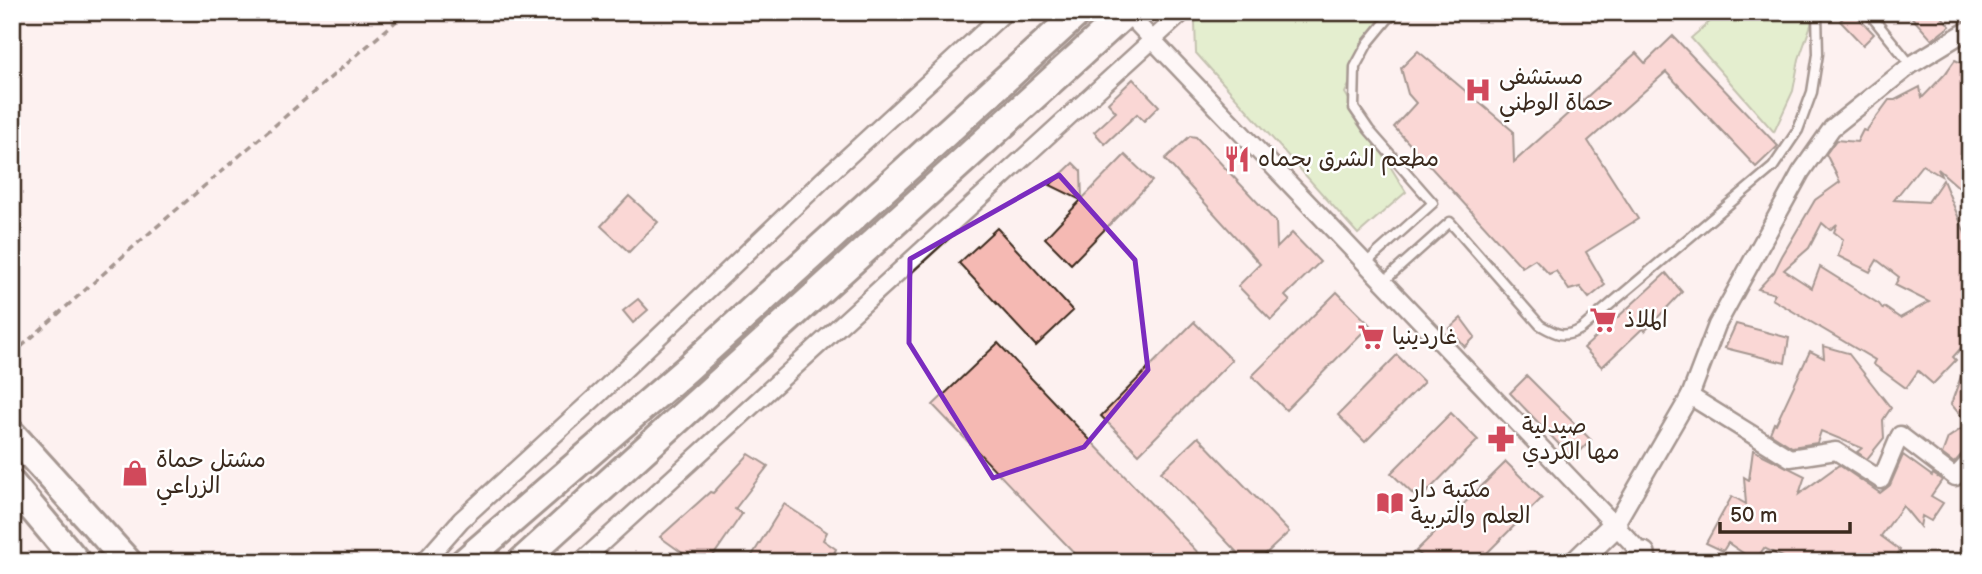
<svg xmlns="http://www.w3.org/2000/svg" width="1982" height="574" viewBox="0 0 1982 574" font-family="'Balsamiq Sans','Playpen Sans Arabic',sans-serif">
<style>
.green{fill:#c5eba6;stroke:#808a62;stroke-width:2}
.building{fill:#f5b9b3;stroke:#3b2a1e;stroke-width:2;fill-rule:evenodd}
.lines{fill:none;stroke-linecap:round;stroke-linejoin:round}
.service-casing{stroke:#3b2a1e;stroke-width:13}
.minor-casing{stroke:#3b2a1e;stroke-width:21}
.secondary-casing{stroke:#3b2a1e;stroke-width:28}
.primary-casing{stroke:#3b2a1e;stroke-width:32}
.path{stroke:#3b2a1e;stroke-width:3.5;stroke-dasharray:7 5;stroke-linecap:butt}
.service{stroke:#fff;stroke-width:8}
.minor{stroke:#fff;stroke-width:16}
.secondary{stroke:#fff;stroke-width:23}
.primary{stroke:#fff;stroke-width:26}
.marked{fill:none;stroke:#7b2cbf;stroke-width:5;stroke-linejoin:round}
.labels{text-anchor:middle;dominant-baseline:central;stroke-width:5;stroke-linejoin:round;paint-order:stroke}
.poi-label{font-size:23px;fill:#3b2a1e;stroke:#fff;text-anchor:start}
</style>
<rect width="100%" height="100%" fill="#fdf1f0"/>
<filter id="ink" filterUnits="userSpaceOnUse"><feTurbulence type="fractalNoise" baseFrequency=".0143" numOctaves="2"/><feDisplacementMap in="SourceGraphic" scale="14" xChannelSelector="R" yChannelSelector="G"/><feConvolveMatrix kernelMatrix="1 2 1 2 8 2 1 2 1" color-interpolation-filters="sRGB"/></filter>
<g filter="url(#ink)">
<g class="green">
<path d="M1206,12H1383L1345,93L1406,192L1358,234L1196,53L1195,22Z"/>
<path d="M1721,12H1811L1813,19L1799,59L1793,91L1774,132L1691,38Z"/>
</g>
<g class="building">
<path d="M1849,12H1853L1874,34L1863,45L1840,21Z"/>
<path d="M1907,12H1938L1950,26L1932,40Z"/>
<path d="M1673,36L1778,146L1756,167L1666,72L1588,141L1638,219L1586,252L1605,285L1589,298L1580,287L1569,290L1556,271L1549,274L1535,259L1522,267L1394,127L1416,103L1408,94L1401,68L1418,51L1513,131L1514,162L1636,53L1645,63Z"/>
<path d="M1955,60L1970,67V197L1938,169L1941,176L1922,165L1894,200L1928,202L1943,180L1970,245V338L1953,357L1956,360L1933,384L1918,371L1906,388L1873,364L1875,360L1772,299L1775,294L1758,289L1774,272L1782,256L1815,200L1840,182L1826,154L1836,140L1857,142L1863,130L1866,131L1889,100H1895L1920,87L1922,98L1945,74ZM1822,223L1830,230L1837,224L1834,232L1843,239L1838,256L1870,272L1877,260L1899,277L1895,285L1929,302L1900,318L1884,307L1883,309L1879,304L1820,267L1812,288L1784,270L1809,248Z"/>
<path d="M1133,79L1159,106L1144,121L1137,114L1105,144L1094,132L1116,112L1108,103Z"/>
<path d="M1190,136L1196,137L1276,222L1277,248L1292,233L1320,262L1285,296L1290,301L1271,320L1238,286L1260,264L1165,159Z"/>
<path d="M1125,155L1152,181L1071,264L1045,238L1081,200L1050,185L1073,163L1081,171L1082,199Z"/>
<path d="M629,196L658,222L629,252L601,226Z"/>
<path d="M997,228L1073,311L1036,346L959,263Z"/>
<path d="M1666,273L1682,292L1645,331L1643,328L1602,367L1584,348Z"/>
<path d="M1337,292L1370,325L1286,410L1252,376Z"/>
<path d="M638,299L648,310L633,323L623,311Z"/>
<path d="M1461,318L1475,337L1465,347L1449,329Z"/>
<path d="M1194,322L1232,360L1139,454L1101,416Z"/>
<path d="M1736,324L1789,338L1785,363L1725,348Z"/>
<path d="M998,343L1066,415L1207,562H1083L933,405Z"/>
<path d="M1823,346L1848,353L1891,408L1883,420L1884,438L1867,459L1857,452L1862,448L1821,431L1817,443L1792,447L1770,433L1774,423L1776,424L1810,351L1824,358Z"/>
<path d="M1397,355L1424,382L1365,442L1338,415Z"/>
<path d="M1968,357H1970V451L1963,453L1954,463L1942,454L1948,438L1968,424L1951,404Z"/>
<path d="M1527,376L1591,440L1573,459L1510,393Z"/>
<path d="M1451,413L1478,440L1419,500L1391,473Z"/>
<path d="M1198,437L1289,532L1257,562H1246L1161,472Z"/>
<path d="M1753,450L1805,476L1799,494L1839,465L1880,493L1890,485L1903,455L1932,476L1933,474L1942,480L1931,496L1943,503L1931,521L1922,516L1920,527L1903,506L1881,536L1900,550L1893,562H1845L1805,559L1804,562H1793L1764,548L1755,561L1728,543L1723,551L1706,543L1732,496L1746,504L1744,477L1749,480Z"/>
<path d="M749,454L768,466L735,509L742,514L709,562H695L660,537L710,492L713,493Z"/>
<path d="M1506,462L1542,498L1478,562H1428L1416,551Z"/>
<path d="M784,504L827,532L823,540L836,549L830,562H748Z"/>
</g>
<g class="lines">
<g class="service-casing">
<g id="service">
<path d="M1868,12L1911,65"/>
<path d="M1366,263L1433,203L1369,130L1354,108L1355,67L1368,43L1387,20L1396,12"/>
<path d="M1383,282L1450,222L1540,325C1556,334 1564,339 1581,329L1773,167L1798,130L1812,92L1818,54L1817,12"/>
</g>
</g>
<g class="minor-casing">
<g id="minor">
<path d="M1127,13L1649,561"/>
<path d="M1690,396L1790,458L1836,451L1881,480L1900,435L1955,477L1970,461"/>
<path d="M1615,525L1690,396L1717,325L1801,172L1832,128L1911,65L1970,29"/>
<path d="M424,562L461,520L600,393L829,174L1005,12"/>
<path d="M581,562L1183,12"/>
</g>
</g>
<g class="secondary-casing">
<g id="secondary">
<path d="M1577,562L1615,525"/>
<path d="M1635,562L1643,554"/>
</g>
</g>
<g class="primary-casing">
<g id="primary">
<path d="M12,434L128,562"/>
<path d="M12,484L77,562"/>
<path d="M464,562L687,369L1079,12"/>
<path d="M521,562L1127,12"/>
</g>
</g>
<path class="path" d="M12,355L139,242L407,12"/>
<use href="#service" class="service"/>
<use href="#minor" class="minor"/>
<use href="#secondary" class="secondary"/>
<use href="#primary" class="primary"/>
</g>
</g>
<path d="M0 0H1982V574H0ZM1059,175L1135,260L1148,370L1084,447L993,478L909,343L910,259Z" fill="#fdf1f0" fill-opacity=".55" fill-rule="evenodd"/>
<path class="marked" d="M1059,175L1135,260L1148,370L1084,447L993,478L909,343L910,259Z"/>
<defs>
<g id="hospital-bare" transform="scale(2.1)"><path d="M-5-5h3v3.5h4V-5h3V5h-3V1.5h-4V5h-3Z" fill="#d1495b" stroke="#fff" stroke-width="2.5" paint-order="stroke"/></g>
<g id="restaurant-bare" transform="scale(2.1)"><path d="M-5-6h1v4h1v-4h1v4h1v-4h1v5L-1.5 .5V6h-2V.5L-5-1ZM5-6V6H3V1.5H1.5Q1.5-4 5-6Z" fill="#d1495b" stroke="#fff" stroke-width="2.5" paint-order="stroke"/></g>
<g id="supermarket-bare" transform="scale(2.1)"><path d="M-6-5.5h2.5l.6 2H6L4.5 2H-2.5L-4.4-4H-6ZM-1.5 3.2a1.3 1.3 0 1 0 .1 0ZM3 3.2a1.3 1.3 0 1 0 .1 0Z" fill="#d1495b" stroke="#fff" stroke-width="2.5" paint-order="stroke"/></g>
<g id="pharmacy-bare" transform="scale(2.1)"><path d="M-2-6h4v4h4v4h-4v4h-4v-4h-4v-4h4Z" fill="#d1495b" stroke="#fff" stroke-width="2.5" paint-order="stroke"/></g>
<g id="shop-bare" transform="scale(2.1)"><path d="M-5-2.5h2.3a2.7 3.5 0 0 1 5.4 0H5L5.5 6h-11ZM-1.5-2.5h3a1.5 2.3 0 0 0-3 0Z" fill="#d1495b" stroke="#fff" stroke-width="2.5" paint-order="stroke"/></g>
<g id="library-bare" transform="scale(2.1)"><path d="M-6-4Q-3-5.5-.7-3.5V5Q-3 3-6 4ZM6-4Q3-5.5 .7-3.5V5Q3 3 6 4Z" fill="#d1495b" stroke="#fff" stroke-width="2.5" paint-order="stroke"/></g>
</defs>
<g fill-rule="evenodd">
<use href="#hospital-bare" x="1478" y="90"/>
<use href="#restaurant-bare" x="1237" y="159"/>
<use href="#supermarket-bare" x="1603" y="320"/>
<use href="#supermarket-bare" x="1371" y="337"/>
<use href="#pharmacy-bare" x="1501" y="439"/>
<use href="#shop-bare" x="135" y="473"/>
<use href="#library-bare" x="1390" y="503"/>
</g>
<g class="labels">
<g class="poi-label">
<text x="1499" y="77">مستشفى<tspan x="1499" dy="26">حماة الوطني</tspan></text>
<text x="1258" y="159">مطعم الشرق بحماه</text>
<text x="1624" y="320">الملاذ</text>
<text x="1392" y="337">غاردينيا</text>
<text x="1522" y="426">صيدلية<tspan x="1522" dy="26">مها الكردي</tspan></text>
<text x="156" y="460">مشتل حماة<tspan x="156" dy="26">الزراعي</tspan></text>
<text x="1411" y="490">مكتبة دار<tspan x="1411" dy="26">العلم والتربية</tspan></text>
</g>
</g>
<rect width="1982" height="574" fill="none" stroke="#fff" stroke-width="42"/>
<rect x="21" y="21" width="1940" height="532" fill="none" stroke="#3b2a1e" stroke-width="2.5" filter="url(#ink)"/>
<path d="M1720 522v10h130v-10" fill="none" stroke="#3b2a1e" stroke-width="3.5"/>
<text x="1730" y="522" font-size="21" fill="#3b2a1e" stroke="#ffffff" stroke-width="5" paint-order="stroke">50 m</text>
</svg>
